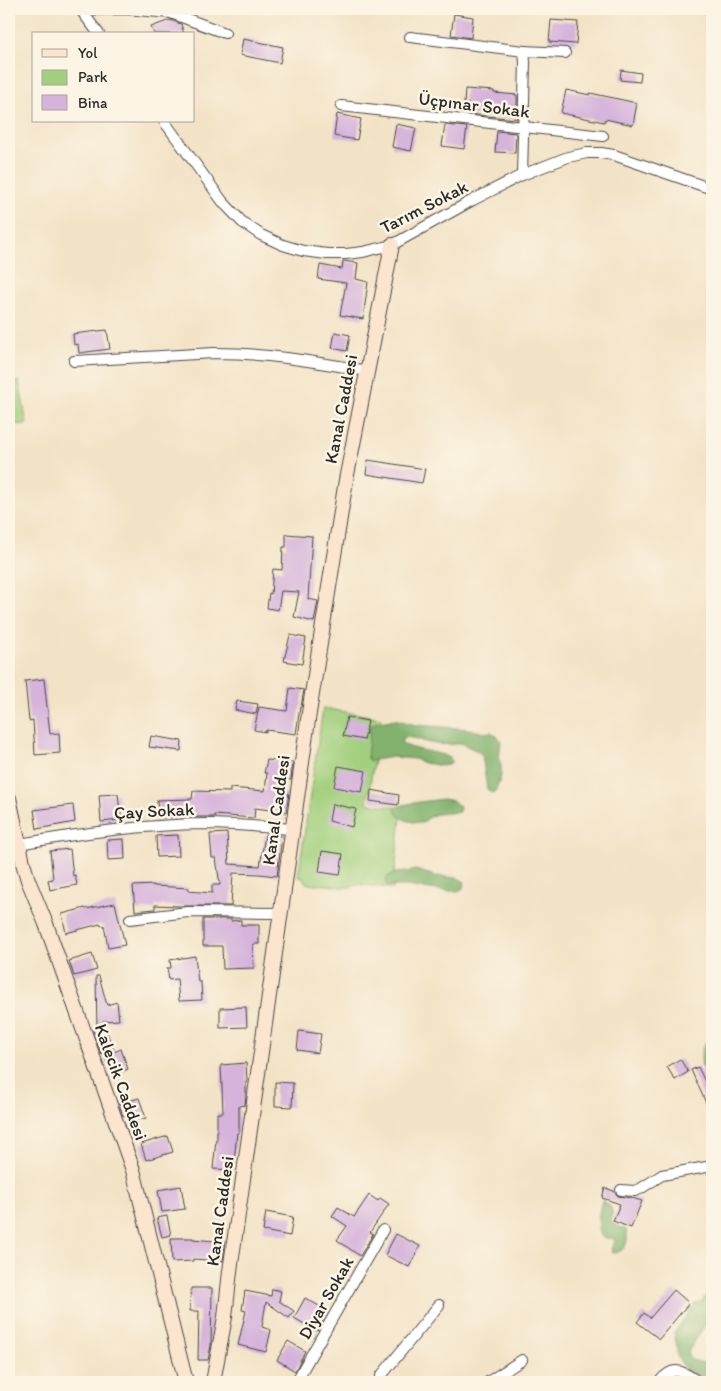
<svg xmlns="http://www.w3.org/2000/svg" width="721" height="1391" viewBox="0 0 721 1391" font-family="Itim,sans-serif">
<style>
.green{fill:#a3d07e;stroke:#677e54}
.forest{fill:#82b26d;stroke:#566e4c}
.building{fill:#d5b3db}
.lines{fill:none;stroke-linecap:round;stroke-linejoin:round}
.street-casing{stroke:#494742;stroke-width:12}
.secondary-casing{stroke:#494742;stroke-width:16}
.street{stroke:#fff;stroke-width:10}
.secondary{stroke:#fbe5cf;stroke-width:14}
.labels{text-anchor:middle;dominant-baseline:central;stroke-width:5;stroke-linejoin:round;paint-order:stroke}
.street-label{font-size:18px;fill:#2b2b2b;stroke:#fcf5e5}
</style>
<rect width="100%" height="100%" fill="#fcf5e5"/>
<filter id="ink" filterUnits="userSpaceOnUse"><feTurbulence type="fractalNoise" baseFrequency=".02" numOctaves="2"/><feDisplacementMap in="SourceGraphic" scale="10" xChannelSelector="R" yChannelSelector="G"/><feConvolveMatrix kernelMatrix="1 2 1 2 8 2 1 2 1" color-interpolation-filters="sRGB"/></filter>
<filter id="wash" filterUnits="userSpaceOnUse"><feTurbulence type="fractalNoise" baseFrequency=".0096" numOctaves="4" result="noise"/><feDisplacementMap in="SourceGraphic" scale="20" xChannelSelector="R" yChannelSelector="G"/><feGaussianBlur stdDeviation="1.12" result="paint"/><feColorMatrix in="noise" values="0 0 0 0 0 0 0 0 0 0 0 0 0 0 0 0 0 1.4 0 .05"/><feComposite in="paint" operator="in"/></filter>
<g filter="url(#wash)">
<rect width="100%" height="100%" fill="#f3e3c6"/>
<g class="green">
<path d="M19,381L27,424L9,425V383Z"/>
<path d="M323,708L381,718L367,803L402,808L393,889L357,884C347,890 338,886 327,885C320,884 313,886 306,883L303,878L298,877Z"/>
</g>
<g class="forest">
<path d="M394,719L416,725L469,729L484,733L491,732L497,736L501,740L499,758L501,766V774L500,780L495,792L491,793L487,789L482,755C476,749 469,748 462,743C452,745 441,745 430,743C421,741 413,736 403,738L401,742C412,752 436,750 450,758L452,762L443,766L424,763L415,759L392,757L369,761C364,751 372,738 369,727C375,721 385,722 394,719Z"/>
<path d="M443,799L454,801L460,807L459,812L437,814L431,816L422,823C412,822 398,821 395,809L399,806L412,803Z"/>
<path d="M416,870L435,876L458,878L465,882L463,888L459,891H446L406,886H387L385,884L388,876L392,874Z"/>
<path d="M712,1036V1083L704,1076C701,1061 697,1046 712,1036Z"/>
<path d="M602,1200C611,1206 614,1209 611,1220L613,1224L626,1230C629,1241 626,1252 613,1253L611,1248L614,1244L615,1239L606,1238L601,1236C596,1223 599,1213 602,1200Z"/>
<path d="M712,1287V1320L703,1328L688,1352V1356L692,1360L702,1363L707,1360L712,1363V1371L706,1377L696,1375L686,1370L677,1356V1347L674,1333L695,1304L701,1302Z"/>
</g>
<g id="blocks">
<g class="building">
<path d="M454,14L473,17L471,38L451,35Z"/>
<path d="M170,20L181,24L184,34H154L151,27Z"/>
<path d="M551,20L578,22L576,44L549,42Z"/>
<path d="M243,39L283,47L280,63L240,55Z"/>
<path d="M621,70L641,73L640,82L620,80Z"/>
<path d="M465,89L494,91V93L517,95V119L468,114L469,104H464Z"/>
<path d="M566,90L590,95V93L637,103L633,125L605,119L604,122L561,113Z"/>
<path d="M337,114L361,119L357,140L334,136Z"/>
<path d="M396,124L416,128L411,151L392,147Z"/>
<path d="M445,125L467,127L464,149L442,146Z"/>
<path d="M497,131L516,133L515,153L495,152Z"/>
<path d="M343,261L358,263L356,279L368,282L363,319L340,315L346,283L318,279L320,265L342,269Z"/>
<path d="M107,330L110,349L79,353L78,344L74,345L73,334Z"/>
<path d="M335,332L350,335L347,351L332,348Z"/>
<path d="M368,460L425,469L422,483L366,474Z"/>
<path d="M286,534L312,536L308,599L318,601L314,622L294,617L299,592L281,591L278,610L267,608L269,593L271,594L273,569L282,570L283,547H286Z"/>
<path d="M290,635L306,638L302,664L284,661Z"/>
<path d="M44,679L50,734L59,733L60,753L35,755L33,720L29,721L25,681Z"/>
<path d="M290,688L304,690L301,707H300L296,734L266,730V732L254,730L259,707L287,711Z"/>
<path d="M237,701L258,704L256,714L235,710Z"/>
<path d="M347,717L368,721L364,740L343,736Z"/>
<path d="M151,736L182,741L181,751L149,747Z"/>
<path d="M267,760L293,762L291,780L285,779L282,792L289,794L286,812L255,808L254,818L214,815V817H179L158,818L157,800L192,799L193,791L230,792V788L265,791L267,773H264Z"/>
<path d="M338,766L366,771L362,792L334,787Z"/>
<path d="M371,790L399,795L398,805L370,801Z"/>
<path d="M118,794L121,820L101,822L99,795Z"/>
<path d="M332,804L356,809L352,827L329,821Z"/>
<path d="M73,805L75,822L37,829L34,810Z"/>
<path d="M227,833L229,864L260,866L265,835L282,836L277,876L259,874L233,873L231,906H179L155,905V909L135,911L133,886L154,885V886L189,888L188,891L212,893V885H220L216,858H212L210,834Z"/>
<path d="M178,835L179,856L157,857L156,836Z"/>
<path d="M124,839L125,859L108,860L107,840Z"/>
<path d="M70,849L73,876L75,875L77,885L50,890L48,880L53,879L50,851Z"/>
<path d="M322,851L343,854L340,875L319,872Z"/>
<path d="M115,903L125,945L108,948L104,925L101,926L100,924L66,933L62,914L85,908L86,909Z"/>
<path d="M203,919H231V921L241,920V925H259V944H253L254,968L223,969L222,946H203Z"/>
<path d="M92,954L97,970L74,976L69,961Z"/>
<path d="M195,956L198,982H201L202,1000L179,1001L177,979L169,980L167,968H171L170,960Z"/>
<path d="M96,976H99L107,1005L117,1002L119,1020L103,1021L114,1052L121,1049L128,1069L112,1075L104,1053L101,1054L93,1030L97,1029Z"/>
<path d="M246,1007L247,1027L220,1028V1008Z"/>
<path d="M299,1031L321,1034L318,1053L297,1050Z"/>
<path d="M680,1059L688,1072L675,1080L667,1067Z"/>
<path d="M246,1063L247,1082H246V1097L245,1105L239,1106V1133H237L233,1170L213,1169L216,1140H217V1113H223L221,1065Z"/>
<path d="M698,1067L712,1096V1116L691,1070Z"/>
<path d="M275,1082L293,1083L292,1107L275,1106Z"/>
<path d="M139,1098L146,1118L134,1121L132,1113L123,1116L119,1104Z"/>
<path d="M168,1136L173,1152L146,1160L141,1144Z"/>
<path d="M181,1186L185,1209L162,1212L158,1190Z"/>
<path d="M605,1188L614,1191L618,1196L632,1198L642,1201L631,1228L613,1221L620,1204L602,1198Z"/>
<path d="M369,1195L378,1201L380,1198L389,1204L370,1232L373,1234L360,1256L337,1240L347,1226L332,1216L338,1207L354,1217Z"/>
<path d="M266,1212L293,1217L290,1236L263,1231Z"/>
<path d="M167,1216L171,1235L162,1237L157,1218Z"/>
<path d="M396,1234L420,1246L409,1267L385,1255Z"/>
<path d="M171,1238H193V1239L225,1242L223,1261L193,1259V1261L172,1262Z"/>
<path d="M191,1288H212L211,1346L208,1360H198L199,1311H190Z"/>
<path d="M272,1289L281,1291L279,1301L294,1311L289,1318L266,1302L262,1327L271,1330L266,1352L238,1345L246,1311L242,1310L245,1291L271,1296Z"/>
<path d="M674,1290L689,1303L659,1339L637,1322L644,1313L650,1318Z"/>
<path d="M305,1298L328,1311L317,1331L294,1318Z"/>
<path d="M288,1341L305,1351L295,1371L277,1360Z"/>
</g>
</g>
</g>
<g filter="url(#ink)">
<use href="#blocks" fill-opacity="0" stroke="#494742" stroke-width="1"/>
<g class="lines">
<g class="street-casing">
<g id="street">
<path d="M80,9L99,34"/>
<path d="M81,10L125,9L171,13L225,33"/>
<path d="M410,37L524,51L525,62L522,175"/>
<path d="M524,51L565,53"/>
<path d="M341,106L603,136"/>
<path d="M164,121L223,202L242,222L261,235L283,245L303,251L327,254H346L363,252L392,245L473,200L522,175L568,157L587,153H601L614,155L712,189"/>
<path d="M74,361L214,353C267,353 317,362 368,371"/>
<path d="M19,844C83,833 147,824 212,824C239,825 266,827 292,829"/>
<path d="M130,919L188,912L280,913"/>
<path d="M621,1190L635,1191L640,1189L662,1175L712,1166"/>
<path d="M297,1382L302,1371L383,1230"/>
<path d="M380,1382L381,1376L439,1305"/>
<path d="M488,1382L522,1360"/>
<path d="M659,1382C674,1364 681,1371 699,1382"/>
</g>
</g>
<g class="secondary-casing">
<g id="secondary">
<path d="M9,798L23,863L28,880L46,924L133,1170L186,1382"/>
<path d="M213,1382L225,1317L230,1271L309,713L346,480L392,245"/>
</g>
</g>
<use href="#street" class="street"/>
<use href="#secondary" class="secondary"/>
</g>
</g>
<g class="labels">
<g class="street-label">
<text transform="translate(474 105) rotate(7)">Üçpınar Sokak</text>
<text transform="translate(424 207) rotate(-27)">Tarım Sokak</text>
<text transform="translate(341 409) rotate(-79)">Kanal Caddesi</text>
<text transform="translate(276 810) rotate(-82)">Kanal Caddesi</text>
<text transform="translate(154 811) rotate(-3)">Çay Sokak</text>
<text transform="translate(121 1082) rotate(70)">Kalecik Caddesi</text>
<text transform="translate(220 1211) rotate(-82)">Kanal Caddesi</text>
<text transform="translate(326 1298) rotate(-60)">Diyar Sokak</text>
</g>
</g>
<rect width="721" height="1391" fill="none" stroke="#fcf5e5" stroke-width="30"/>
<rect x="32" y="32" width="162" height="90" fill="#fcf5e5" stroke="#a8a49b"/>
<rect x="42" y="49" width="25" height="8" fill="#fbe5cf" stroke="#a8a49b"/>
<text x="78" y="58" font-size="15" fill="#2b2b2b">Yol</text>
<rect x="42" y="70" width="25" height="15" fill="#a3d07e" stroke="#a8a49b"/>
<text x="78" y="82" font-size="15" fill="#2b2b2b">Park</text>
<rect x="42" y="95" width="25" height="15" fill="#d5b3db" stroke="#a8a49b"/>
<text x="78" y="108" font-size="15" fill="#2b2b2b">Bina</text>
</svg>
